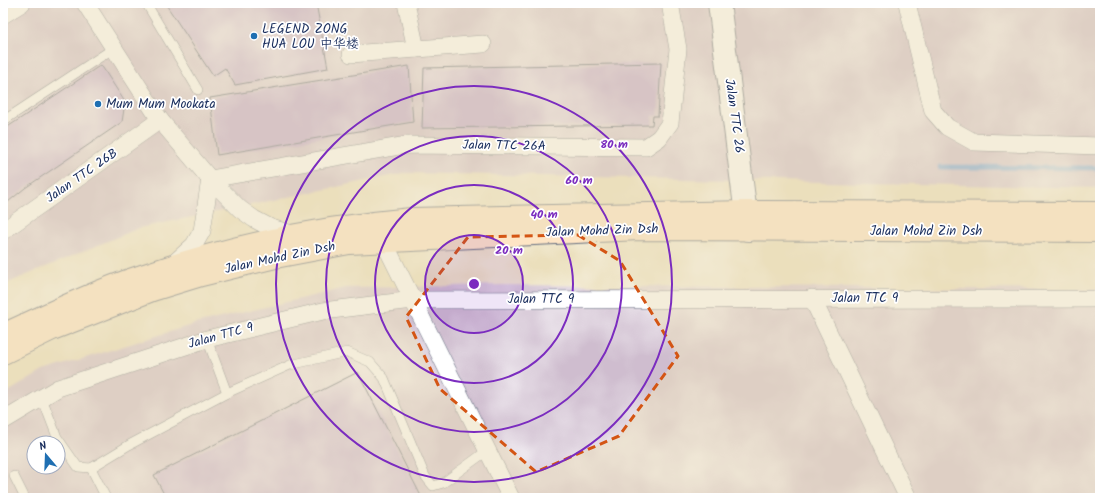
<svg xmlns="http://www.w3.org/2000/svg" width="1103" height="501" viewBox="0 0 1103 501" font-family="Kalam,'LXGW WenKai TC',sans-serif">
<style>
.industrial{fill:#cfbdcf;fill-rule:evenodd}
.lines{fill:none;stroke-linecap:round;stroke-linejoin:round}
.stream{stroke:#72a3dc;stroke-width:5}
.building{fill:#bfa5d0}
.service-casing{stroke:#646d7f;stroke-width:10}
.minor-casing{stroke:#646d7f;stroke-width:18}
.tertiary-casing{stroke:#646d7f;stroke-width:24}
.secondary-casing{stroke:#646d7f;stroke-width:24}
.service{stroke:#fff;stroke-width:9}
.minor{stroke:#fff;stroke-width:17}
.tertiary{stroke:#fff;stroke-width:22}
.secondary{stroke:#fee5c5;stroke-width:22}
.marked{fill:none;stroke:#d45514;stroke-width:3;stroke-dasharray:8 5;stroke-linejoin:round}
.ring{fill:none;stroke:#7b2cbf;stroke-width:2}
.poi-dot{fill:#1f6fb2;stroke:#fff;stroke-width:1.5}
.labels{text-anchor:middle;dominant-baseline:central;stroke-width:3.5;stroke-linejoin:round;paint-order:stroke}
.poi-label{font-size:13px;fill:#1b2f5e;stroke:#fff;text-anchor:start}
.street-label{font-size:13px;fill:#1b2f5e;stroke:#fff}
.centre{fill:#7b2cbf;stroke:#fff;stroke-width:2}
.ring-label{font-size:12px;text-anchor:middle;font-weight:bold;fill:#7b2cbf;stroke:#fff;stroke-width:3.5;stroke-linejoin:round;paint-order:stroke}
</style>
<rect width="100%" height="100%" fill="#fff"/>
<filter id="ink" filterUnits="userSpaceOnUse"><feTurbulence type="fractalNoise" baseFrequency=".025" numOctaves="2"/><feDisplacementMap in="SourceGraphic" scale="8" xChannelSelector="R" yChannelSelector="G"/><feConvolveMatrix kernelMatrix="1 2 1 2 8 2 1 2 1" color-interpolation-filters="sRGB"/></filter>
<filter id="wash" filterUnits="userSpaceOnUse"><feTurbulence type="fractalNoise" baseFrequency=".012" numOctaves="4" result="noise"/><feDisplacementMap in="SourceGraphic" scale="16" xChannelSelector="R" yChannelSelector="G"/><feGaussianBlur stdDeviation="0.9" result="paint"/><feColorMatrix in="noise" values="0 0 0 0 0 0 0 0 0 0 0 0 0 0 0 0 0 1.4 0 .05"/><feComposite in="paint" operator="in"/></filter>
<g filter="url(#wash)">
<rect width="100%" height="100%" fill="#ebdfbc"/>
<g class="industrial">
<path d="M3,3H1100V188L404,173L139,228L3,285Z"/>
<path d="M502,285L1100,290V498H3V395L43,371L195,324L346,288ZM34,443H58V467H34Z"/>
</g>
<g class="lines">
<path class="stream" d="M940,167L1100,168"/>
</g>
<g id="blocks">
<g class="building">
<path d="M165,3H316L328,68L235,85L225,68L213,76Z"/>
<path d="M661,63L658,116H653L652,125L422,128L424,68Z"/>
<path d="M101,65L125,102L122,122L25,188L3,206V130Z"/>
<path d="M409,66L413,122L217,155L210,98Z"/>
<path d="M358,372L422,498H166L154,475Z"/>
</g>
</g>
</g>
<g filter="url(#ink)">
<use href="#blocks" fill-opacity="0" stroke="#646d7f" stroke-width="1"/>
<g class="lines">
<g class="service-casing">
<g id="service">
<path d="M146,3L198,90"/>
<path d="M3,121L114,48"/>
<path d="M227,393L290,365L347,352L370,362L384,378L425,476L433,486L443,483L488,450"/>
<path d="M42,398L57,437L78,467L91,468"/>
<path d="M14,476L25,498"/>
<path d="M106,498L91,468L129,445L227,393L207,339"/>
</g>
</g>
<g class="minor-casing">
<g id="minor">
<path d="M85,3L160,120L210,179L240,209L254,219L271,228L295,235"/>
<path d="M406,3L416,49"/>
<path d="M907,3L933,111L947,127L974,142L1100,146"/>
<path d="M3,15L22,3"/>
<path d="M351,54L483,44"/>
<path d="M210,179L406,145L646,147L659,138L670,123L678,49L670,3"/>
<path d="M3,231L160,120"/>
<path d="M381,231L383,240L511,498"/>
<path d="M172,265L194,245L202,231L210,179"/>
<path d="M812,298L908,498"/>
<path d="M3,421L58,388L207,339L323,311L413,300L1100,299"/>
</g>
</g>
<g class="tertiary-casing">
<path id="tertiary" d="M719,3L748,230"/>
</g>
<g class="secondary-casing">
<g id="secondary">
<path d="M3,335C48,314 98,290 145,275C231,246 321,227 411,219L747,212L1100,213"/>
<path d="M3,353L52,329L152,290L201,275L275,257L349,243L639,229L1100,231"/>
</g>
</g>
<use href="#service" class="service"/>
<use href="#minor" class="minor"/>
<use href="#tertiary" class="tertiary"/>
<use href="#secondary" class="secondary"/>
</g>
</g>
<path d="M0 0H1103V501H0ZM578,235L620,261L678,356L619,436L536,472L440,389L406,317L468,237Z" fill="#ebdfbc" fill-opacity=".55" fill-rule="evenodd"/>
<path class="marked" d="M578,235L620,261L678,356L619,436L536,472L440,389L406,317L468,237Z"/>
<circle cx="474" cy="284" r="49" fill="#7b2cbf" fill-opacity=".12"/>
<g class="ring">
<circle cx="474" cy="284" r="49"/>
<circle cx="474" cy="284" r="99"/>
<circle cx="474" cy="284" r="148"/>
<circle cx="474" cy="284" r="198"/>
</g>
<g class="poi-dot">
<circle cx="254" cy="36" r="4"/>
<circle cx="98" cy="104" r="4"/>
</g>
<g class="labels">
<g class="poi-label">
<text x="262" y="29">LEGEND ZONG<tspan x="262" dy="15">HUA LOU 中华楼</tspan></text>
<text x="106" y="104">Mum Mum Mookata</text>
</g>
<g class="street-label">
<text transform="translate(734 116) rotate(82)">Jalan TTC 26</text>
<text transform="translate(504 146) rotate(1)">Jalan TTC 26A</text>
<text transform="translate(82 176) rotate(-35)">Jalan TTC 26B</text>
<text transform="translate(602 231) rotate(-2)">Jalan Mohd Zin Dsh</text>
<text x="926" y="231">Jalan Mohd Zin Dsh</text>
<text transform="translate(280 258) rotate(-12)">Jalan Mohd Zin Dsh</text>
<text x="865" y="298">Jalan TTC 9</text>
<text x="541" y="299">Jalan TTC 9</text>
<text transform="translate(221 336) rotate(-15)">Jalan TTC 9</text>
</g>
</g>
<circle cx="474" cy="284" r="6" class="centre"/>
<g class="ring-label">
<text x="614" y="148">80 m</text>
<text x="579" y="184">60 m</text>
<text x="544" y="218">40 m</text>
<text x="509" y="254">20 m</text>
</g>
<rect width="1103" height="501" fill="none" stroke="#fff" stroke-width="16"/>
<g transform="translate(46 455) rotate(341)"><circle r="19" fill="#ffffff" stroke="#a4acbf"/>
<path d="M0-3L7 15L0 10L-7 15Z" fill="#1f6fb2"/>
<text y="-6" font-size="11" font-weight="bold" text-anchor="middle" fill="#1b2f5e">N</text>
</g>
</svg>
